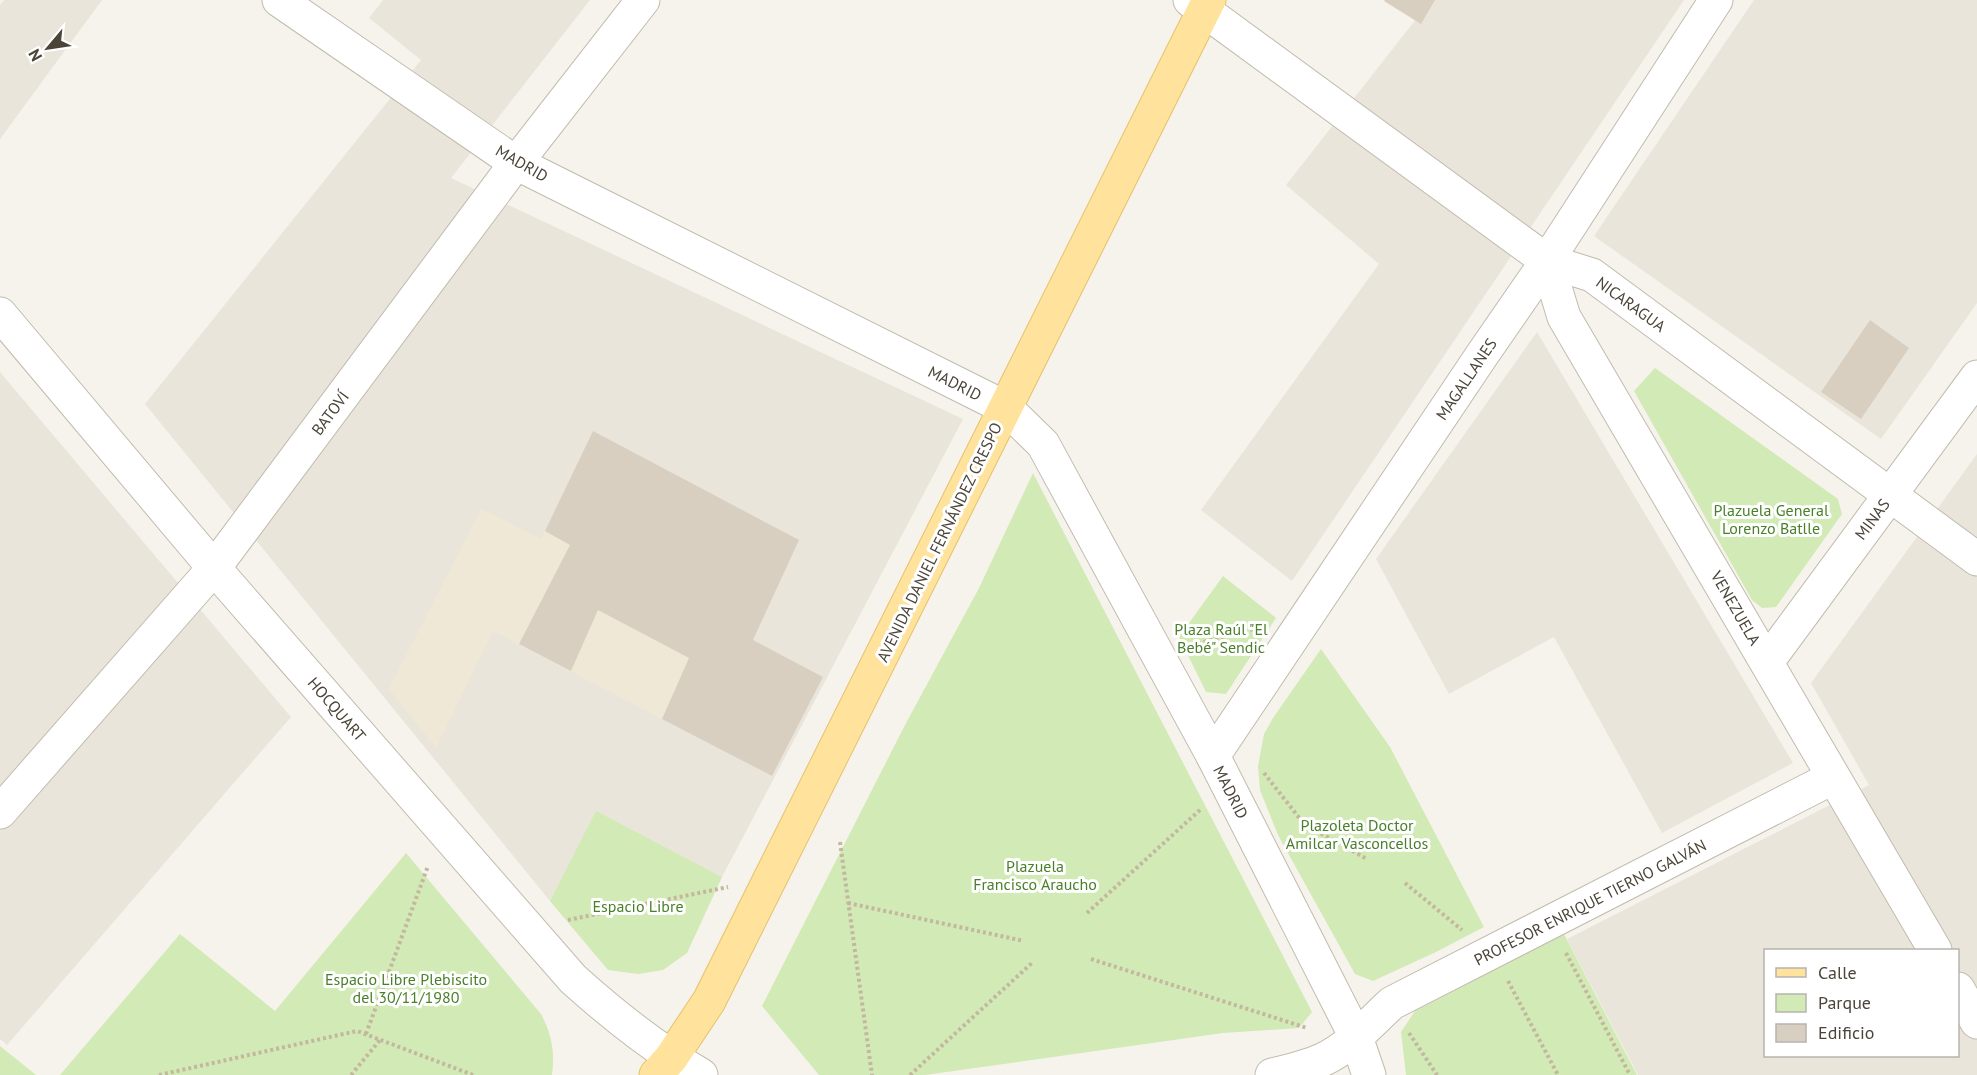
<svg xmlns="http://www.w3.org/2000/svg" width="1977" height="1075" viewBox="0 0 1977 1075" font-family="'PT Sans',sans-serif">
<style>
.residential{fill:#eae5da;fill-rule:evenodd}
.education{fill:#efe8d6}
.green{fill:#d2eab5}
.building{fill:#d8cfc1}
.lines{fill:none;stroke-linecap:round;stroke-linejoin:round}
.minor-casing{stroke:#c2bbae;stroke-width:35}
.major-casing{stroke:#e6c16a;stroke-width:35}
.path{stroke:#c4b79f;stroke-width:4;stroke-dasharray:3 3;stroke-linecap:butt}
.minor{stroke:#fff;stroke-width:33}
.major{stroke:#ffe39c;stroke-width:33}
.labels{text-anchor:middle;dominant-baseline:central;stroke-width:6;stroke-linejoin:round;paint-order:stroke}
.street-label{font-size:16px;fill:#4b4439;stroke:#fff}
.park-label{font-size:16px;fill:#4a7f2a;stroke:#fff}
</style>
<rect width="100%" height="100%" fill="#f6f3ec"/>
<g class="residential">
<path d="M4,0H102L0,139V5Z"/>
<path d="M383,0H590L451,178L963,419L722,877L596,812L550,901L145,404L421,60L369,18Z"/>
<path d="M1431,0H1684L1292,581L1201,510L1379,264L1286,185Z"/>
<path d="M1754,0H1977V303L1881,439L1594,236Z"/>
<path d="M1537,332L1793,763L1662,833L1554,637L1449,694L1376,559Z"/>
<path d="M0,372L291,717L7,1045L0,1039Z"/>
<path d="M1977,454V1075H1638L1567,939L1869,785L1811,683ZM1766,950H1958V1056H1766Z"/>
</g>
<path class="education" d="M481,509L541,539L545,531L823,677L772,776L493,631L436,748L389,689Z"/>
<g class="green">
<path d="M1655,368L1838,499L1842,514L1776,607L1762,608L1752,600L1634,391Z"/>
<path d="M1033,473L1312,1012L1299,1028L1223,1033L925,1075H819L762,1006L905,725L979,588Z"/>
<path d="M1223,576L1276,618L1226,694L1206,692L1179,637Z"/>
<path d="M1321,649L1390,747L1484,927L1436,952L1373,981L1355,974L1278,835L1260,790L1258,766L1264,734L1273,718Z"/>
<path d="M596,811L722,877L687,953L663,970L638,974L608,970L550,901Z"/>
<path d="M406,853L541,1014C552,1035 555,1052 552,1075H60L180,934L275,1011Z"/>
<path d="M1564,934L1637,1075H1406L1401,1032L1415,1011Z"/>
<path d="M0,1046L36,1075H0Z"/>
</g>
<g class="building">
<path d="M1385,0H1435L1421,24L1384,1Z"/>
<path d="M1870,320L1909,348L1861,419L1821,392Z"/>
<path d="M593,431L799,540L753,640L823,677L772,776L662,719L689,658L598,610L571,671L519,644L570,545L545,531Z"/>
</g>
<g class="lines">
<g class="minor-casing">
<g id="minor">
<path d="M279,0L516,163L1006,408L1043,444L1213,756L1356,1037L1369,1075"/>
<path d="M1190,0L1547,261L1592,275L1977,559"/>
<path d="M1547,261L1564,317L1935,950"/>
<path d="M0,314L214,568L573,979C613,1015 654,1048 701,1075"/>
<path d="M1767,662L1977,377"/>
<path d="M1213,756L1482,355L1547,261L1716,0"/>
<path d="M0,812L214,568L516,163L643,0"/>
<path d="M1958,989L1977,1022"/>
<path d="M1272,1075C1289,1071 1306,1067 1322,1060C1349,1048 1371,1022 1392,1003L1832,778"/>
</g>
</g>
<g class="major-casing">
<path id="major" d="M656,1075L671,1058L709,1001L1209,0"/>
</g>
<g class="path">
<path d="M1192,645L1257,628"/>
<path d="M1264,773L1304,824L1367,859"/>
<path d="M840,842L872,1075"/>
<path d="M1405,883L1462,930"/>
<path d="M848,903L1024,941"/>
<path d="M1087,913L1201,809"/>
<path d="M568,920L728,887"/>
<path d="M1566,953L1630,1075"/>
<path d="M1091,959L1307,1028"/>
<path d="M1508,981L1558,1075"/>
<path d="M1409,1033L1437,1075"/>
<path d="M366,1034L428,866"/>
<path d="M159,1075L357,1031L473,1075"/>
<path d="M351,1075L380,1040"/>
<path d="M910,1075L1033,962"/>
</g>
<use href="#minor" class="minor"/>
<use href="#major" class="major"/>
</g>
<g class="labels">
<g class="street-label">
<text transform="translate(522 163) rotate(30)">MADRID</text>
<text transform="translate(1631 304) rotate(36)">NICARAGUA</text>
<text transform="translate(1466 379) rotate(-56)">MAGALLANES</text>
<text transform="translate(955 383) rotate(27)">MADRID</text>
<text transform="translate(330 413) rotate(-53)">BATOVÍ</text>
<text transform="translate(1872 519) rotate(-53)">MINAS</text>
<text transform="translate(939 542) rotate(-64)">AVENIDA DANIEL FERNÁNDEZ CRESPO</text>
<text transform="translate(1736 608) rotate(60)">VENEZUELA</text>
<text transform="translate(337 709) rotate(49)">HOCQUART</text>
<text transform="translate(1231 792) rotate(63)">MADRID</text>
<text transform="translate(1590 902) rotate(-27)">PROFESOR ENRIQUE TIERNO GALVÁN</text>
</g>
<g class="park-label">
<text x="1771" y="510">Plazuela General<tspan x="1771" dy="18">Lorenzo Batlle</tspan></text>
<text x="1221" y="629">Plaza Raúl "El<tspan x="1221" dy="18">Bebé" Sendic</tspan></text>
<text x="1357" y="825">Plazoleta Doctor<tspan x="1357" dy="18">Amilcar Vasconcellos</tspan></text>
<text x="1035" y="866">Plazuela<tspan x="1035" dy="18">Francisco Araucho</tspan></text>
<text x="638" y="906">Espacio Libre</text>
<text x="406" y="979">Espacio Libre Plebiscito<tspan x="406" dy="18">del 30/11/1980</tspan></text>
</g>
</g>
<rect x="1764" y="949" width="195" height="108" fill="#ffffff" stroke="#b7b4b0" stroke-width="1.5"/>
<rect x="1776" y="968" width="30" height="9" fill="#ffe39c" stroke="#b7b4b0" stroke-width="1.5"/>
<text x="1818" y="979" font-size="18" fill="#4b4439">Calle</text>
<rect x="1776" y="994" width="30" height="18" fill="#d2eab5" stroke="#b7b4b0" stroke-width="1.5"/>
<text x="1818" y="1009" font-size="18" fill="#4b4439">Parque</text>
<rect x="1776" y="1024" width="30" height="18" fill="#d8cfc1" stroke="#b7b4b0" stroke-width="1.5"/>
<text x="1818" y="1039" font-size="18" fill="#4b4439">Edificio</text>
<g transform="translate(48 48) rotate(241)" stroke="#ffffff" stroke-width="4.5" paint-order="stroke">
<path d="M0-4.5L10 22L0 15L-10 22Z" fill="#4b4439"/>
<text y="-9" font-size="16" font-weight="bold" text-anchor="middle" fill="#4b4439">N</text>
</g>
</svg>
